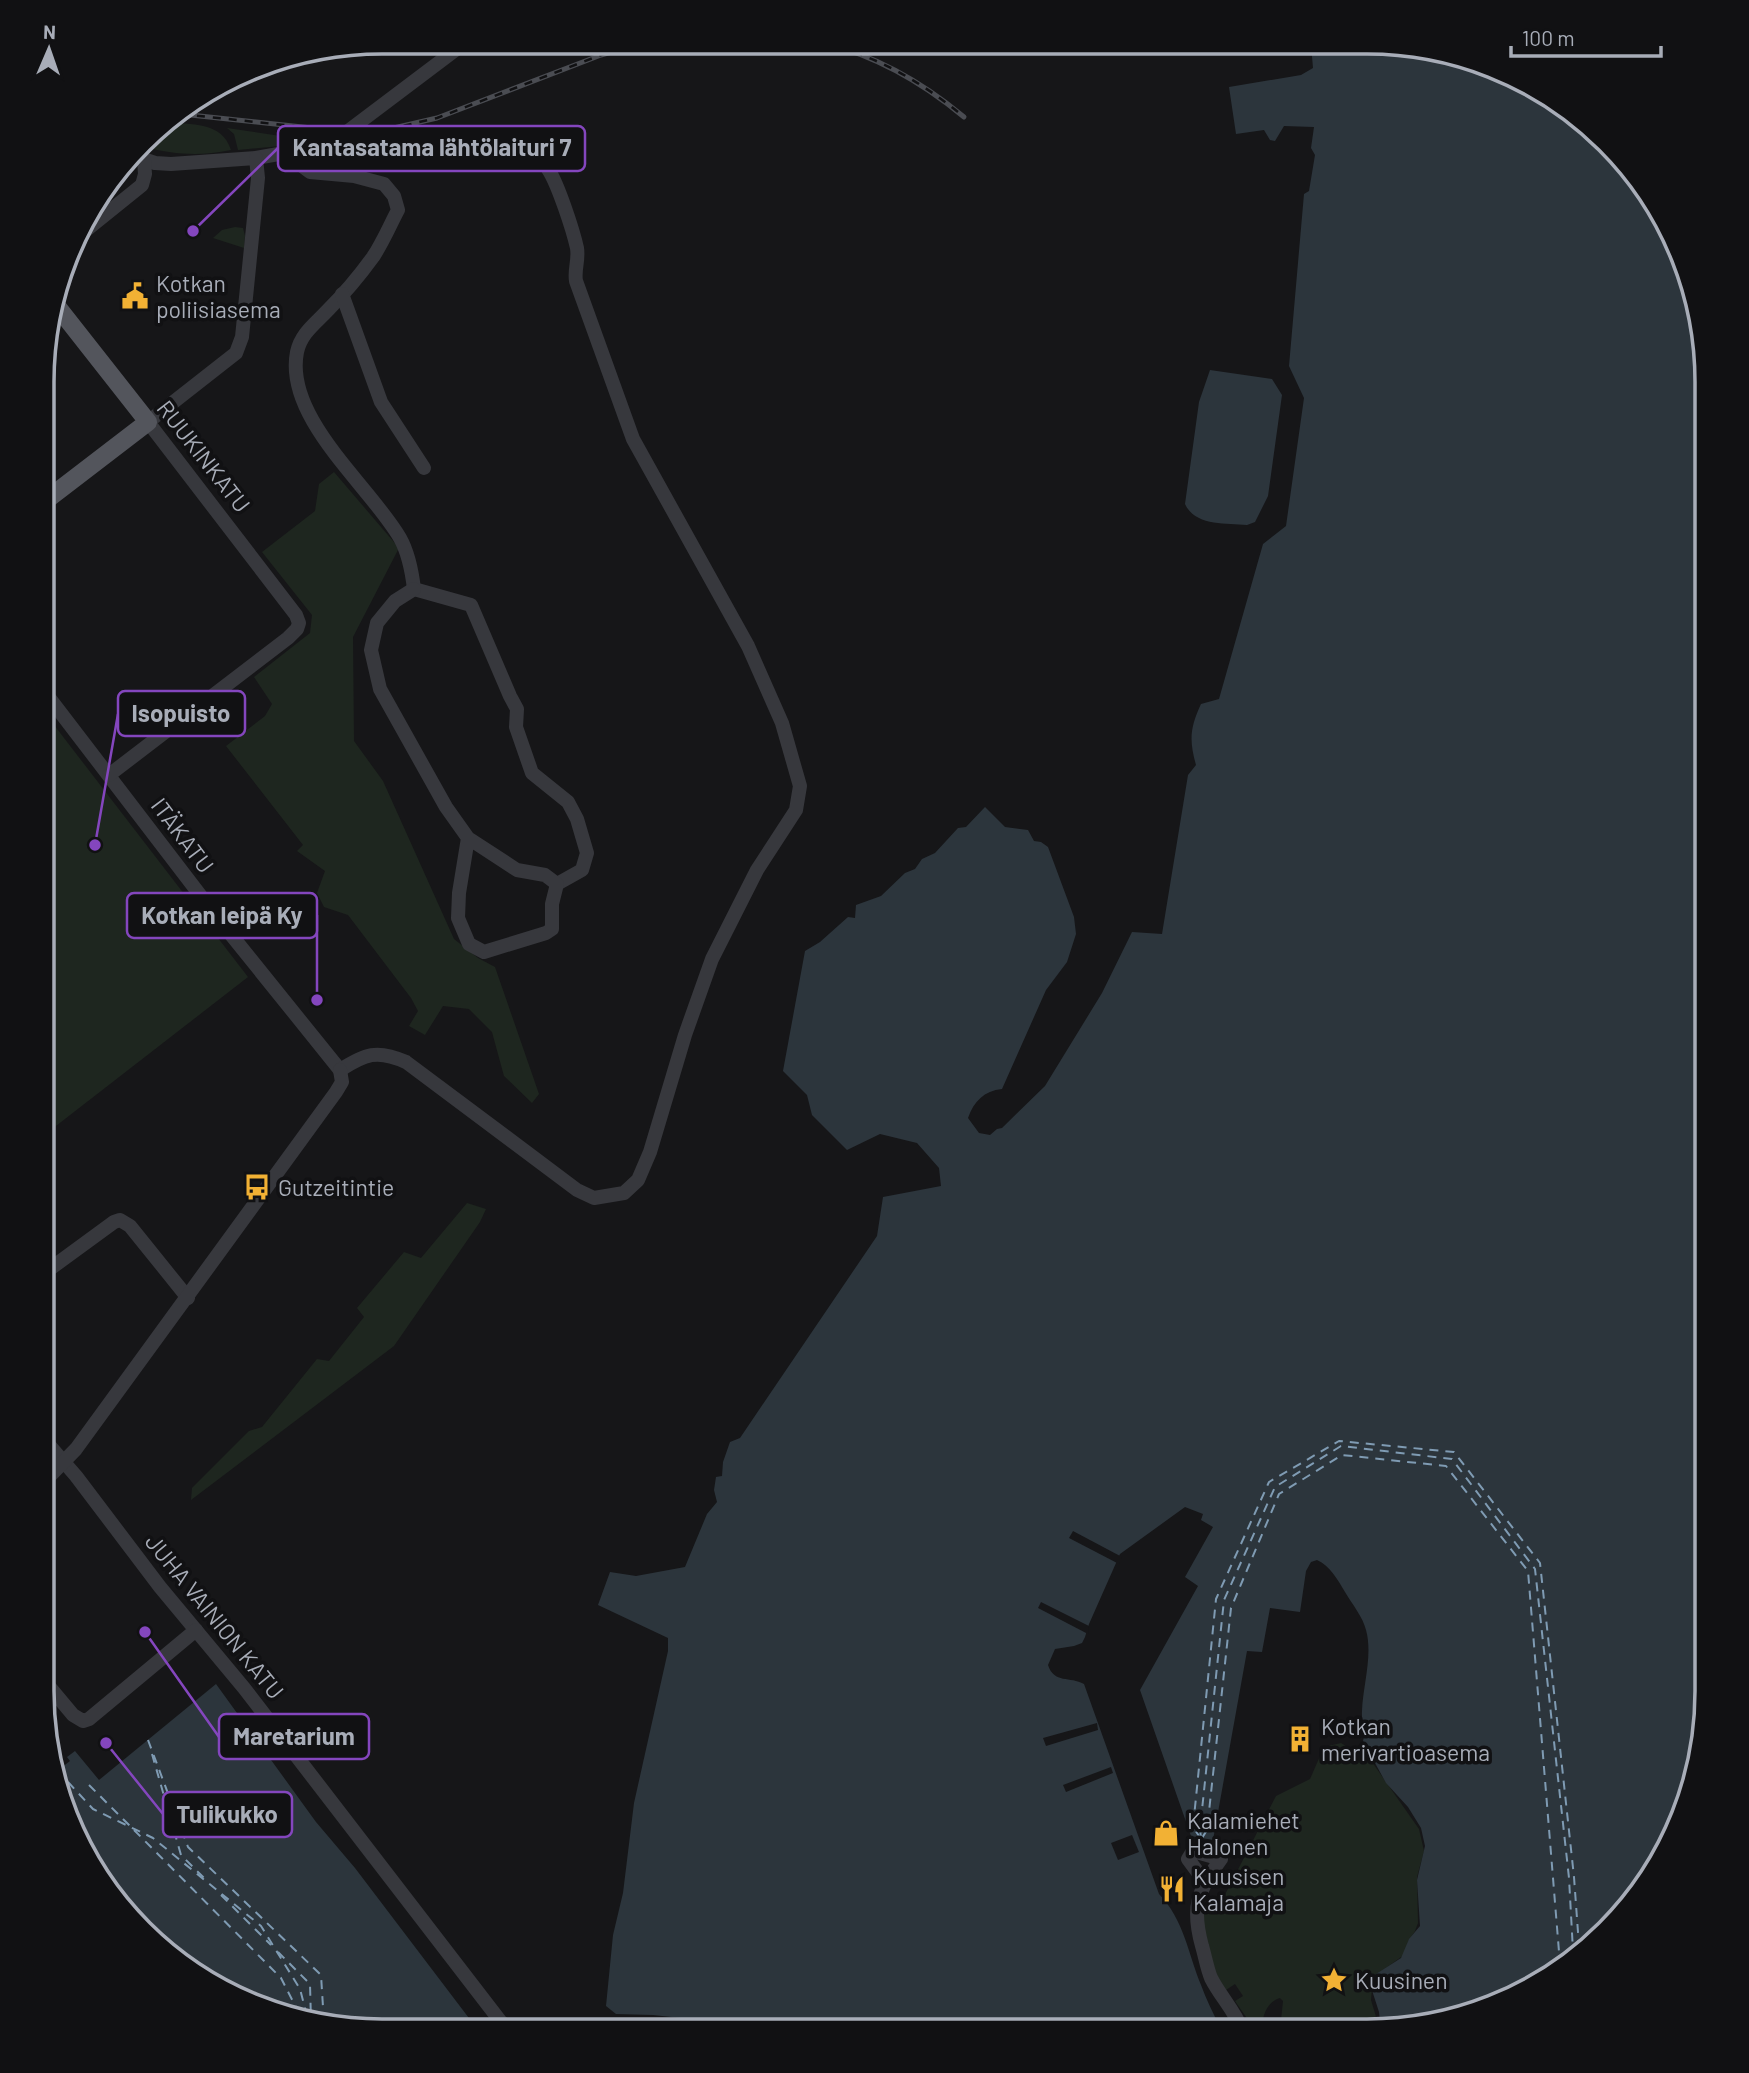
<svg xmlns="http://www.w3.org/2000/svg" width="1749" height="2073" viewBox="0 0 1749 2073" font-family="Barlow,sans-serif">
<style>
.green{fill:#1e261f}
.water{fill:#2c353c}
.pier{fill:#161618}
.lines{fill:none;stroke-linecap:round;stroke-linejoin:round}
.ferry{stroke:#7f9bb3;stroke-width:2;stroke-dasharray:9 7;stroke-linecap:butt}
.minor{stroke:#37383d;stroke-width:14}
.major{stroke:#53555c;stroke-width:18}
.rail-casing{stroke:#4a4c52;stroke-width:5}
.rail{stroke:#111113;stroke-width:2.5;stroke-dasharray:8;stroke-linecap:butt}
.labels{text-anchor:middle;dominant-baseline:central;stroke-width:7;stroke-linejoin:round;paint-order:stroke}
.poi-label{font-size:23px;fill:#a8adb8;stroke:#111113;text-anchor:start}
.street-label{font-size:23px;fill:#a8adb8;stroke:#111113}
.rim{fill:none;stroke:#a8adb8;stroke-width:3.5}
.leader{fill:none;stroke:#8446be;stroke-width:2.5}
.callout-dot{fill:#8446be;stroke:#111113;stroke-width:2.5}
.callout{fill:#111113;stroke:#8446be;stroke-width:2.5}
.callout-label{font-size:24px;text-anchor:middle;font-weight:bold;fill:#a8adb8}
</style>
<rect width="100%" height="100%" fill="#161618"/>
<g class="green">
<path d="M165,122C191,125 222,121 231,150C198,157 174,154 142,147L158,126Z"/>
<path d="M227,128L307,140L291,145L238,150L234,134Z"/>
<path d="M235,227L243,228L245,236L244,248L213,238L222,230Z"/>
<path d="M334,472L399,548L353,637L354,741L383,781L454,939L478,958L495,967L539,1094L532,1103L504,1076L492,1032L469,1009L443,1006L425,1035L409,1026L418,1011L411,998L348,915L324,907L317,893L325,871L297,851L303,845L226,746L265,716L272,704L254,677L310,633L312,615L262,552L315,511L319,484Z"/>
<path d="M44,712L248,977L43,1136Z"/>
<path d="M467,1203L486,1209L480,1222L394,1346L191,1500L192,1488L249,1431L262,1427L317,1359L329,1361L364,1317L357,1308L404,1252L421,1258Z"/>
<path d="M1341,1743L1372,1762L1419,1829L1424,1851L1417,1877L1418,1923L1415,1931L1408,1942L1404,1955L1373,1977L1371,2000L1380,2030H1280L1283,2001L1280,1998C1266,2002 1262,2017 1262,2030H1255L1235,2001L1243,1996L1235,1984L1226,1990L1215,1974L1200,1922L1205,1905L1217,1910L1276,1796L1310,1779L1324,1747Z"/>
</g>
<g class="water">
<path d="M1311,45H1411L1555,99L1661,212L1695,294L1707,382L1706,1713L1689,1800L1650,1879L1537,1985L1455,2019L1381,2030L1379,2012L1370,1984L1376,1974L1401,1958L1409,1939L1420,1926L1417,1880L1425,1846L1421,1828L1408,1807L1386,1783L1363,1741C1368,1724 1361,1726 1362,1711C1363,1685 1373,1655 1366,1630C1363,1617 1352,1604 1345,1592C1338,1580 1330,1566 1317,1560L1311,1562L1306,1571L1300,1612L1270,1608L1262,1652L1247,1651L1213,1840L1191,1836L1140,1690L1198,1586L1185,1577L1213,1527L1201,1520L1203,1514L1185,1507L1120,1554L1089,1624L1085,1637L1082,1643L1074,1646L1055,1649L1048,1665C1054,1684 1070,1676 1084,1684L1159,1894C1184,1920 1188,1953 1201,1985C1206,1999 1213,2013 1220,2027L1219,2030H963L717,2022L653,2015L616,2014L606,2006L613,1935L623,1893L634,1803L668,1651V1638L598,1605L610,1572L636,1576L685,1567L707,1514L717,1502L714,1490L716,1477L722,1476L723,1462L730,1442L740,1438L877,1236L883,1197L941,1186L939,1168L917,1143L880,1134L847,1150L812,1115L807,1095L783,1071L805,951L820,942L848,917L855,918L856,905L881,896L905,873L915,869L922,859L935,853L958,828L966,827L985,807L1005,827L1028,830L1034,841L1041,842L1048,847L1074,917L1076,934L1067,962L1046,990L1002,1089C984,1091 974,1101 968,1118L979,1133L990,1135L997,1129L1002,1128L1045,1086L1102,993L1132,932L1162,934L1188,775L1196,765C1189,740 1190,728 1201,704L1219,699L1263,544L1286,526L1304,398L1289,366L1304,194L1309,191L1315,155L1311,148L1314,127L1284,126L1275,141L1270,140L1264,130L1236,134L1229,87L1301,75L1313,68Z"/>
<path d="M1210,370L1272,379L1282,395L1268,496L1255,522L1247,525C1225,523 1195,526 1185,504L1199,402Z"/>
<path d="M216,1684L316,1822L355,1868L478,2030H360L273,2013L194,1974L88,1861L53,1774L70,1761L67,1757L75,1751L99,1780Z"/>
</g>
<g class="pier">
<path d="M1073,1531L1122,1557L1119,1564L1069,1538Z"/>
<path d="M1041,1602L1089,1626L1088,1634L1038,1608Z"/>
<path d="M1097,1723L1098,1730L1046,1746L1043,1738Z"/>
<path d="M1111,1767L1113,1773L1066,1792L1063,1785Z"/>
<path d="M1132,1835L1139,1852L1118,1860L1111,1843Z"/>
</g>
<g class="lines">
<g class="ferry">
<path d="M148,1740L188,1847L321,1975L324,2023"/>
<path d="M152,1754L181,1855L204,1878"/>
<path d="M68,1782L93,1809L153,1838L261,1926L300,1989L308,2020"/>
<path d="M89,1785L130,1826"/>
<path d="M134,1830L281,1978L302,2019"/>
<path d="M1201,1838L1200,1829L1224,1600L1275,1487L1341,1446L1452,1459L1535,1569L1569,1878L1573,1951"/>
<path d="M1202,1838L1207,1830L1231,1608L1279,1494L1342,1455L1446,1466L1528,1571L1560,1964"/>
<path d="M1201,1839L1193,1827L1216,1599L1269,1482L1339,1441L1454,1452L1540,1563L1574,1877L1579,1946"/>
<path d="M221,1895L271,1945"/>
<path d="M278,1952L310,1984L311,2021"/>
</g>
<g class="minor">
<path d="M300,151L302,166L310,172L354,176L384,184L394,196L398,210C390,225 383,242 373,257C360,275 344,294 328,310C316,323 301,333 297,352C284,418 370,486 400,538C409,554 412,572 414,589L471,605L510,696L517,709L516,727L532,773L568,802L577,819L587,853L582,870L557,884"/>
<path d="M134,156L155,163L171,164L256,158L318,147L348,131L466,42"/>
<path d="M80,235L142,185L145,174L144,160"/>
<path d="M342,294L381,402L424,468"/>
<path d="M414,589L395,601L377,623L371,650L380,689L446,807L468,838L517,870L545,875L557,884L552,904V929L546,933L484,952L469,944L458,918L459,893L468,838"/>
<path d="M44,691L220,921L340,1070"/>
<path d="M109,775L288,638L297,629L299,623L296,615L148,422L236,353L242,337L258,178L256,158"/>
<path d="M340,1070C365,1054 377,1049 406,1062L577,1190L594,1198L624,1193L638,1180L650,1152L685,1035L712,959L757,870L796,810L800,786L782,723L748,646L633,439L576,281C574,270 579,260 577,248C573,230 558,184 548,169C544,163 539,158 534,152"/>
<path d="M43,1274L114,1222L120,1220L130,1226L188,1298"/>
<path d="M43,1438L76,1476L160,1587L244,1688L501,2022L512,2030"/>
<path d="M42,1484L76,1449L336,1092L342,1082L340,1070"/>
<path d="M42,1678L73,1715L83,1721L89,1719L196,1630"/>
<path d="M1205,1882L1188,1859L1193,1851L1221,1859C1198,1891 1191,1906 1202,1946C1205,1956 1207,1968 1211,1978C1220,1996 1235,2011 1242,2030"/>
</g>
<path class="major" d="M45,501L148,422L56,305"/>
<g class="rail-casing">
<g id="rail">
<path d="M824,43C877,56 922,82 964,117"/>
<path d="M181,114L321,129L385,130L437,118L601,55L643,43"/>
<path d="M328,138L365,145"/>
</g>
</g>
<use href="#rail" class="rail"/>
</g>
<defs>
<g id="civic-bare" transform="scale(2.1)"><path d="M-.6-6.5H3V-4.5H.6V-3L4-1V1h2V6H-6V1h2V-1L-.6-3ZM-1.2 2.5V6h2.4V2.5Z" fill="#f2b134" stroke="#111113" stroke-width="2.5" paint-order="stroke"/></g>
<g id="bus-bare" transform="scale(2.1)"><path d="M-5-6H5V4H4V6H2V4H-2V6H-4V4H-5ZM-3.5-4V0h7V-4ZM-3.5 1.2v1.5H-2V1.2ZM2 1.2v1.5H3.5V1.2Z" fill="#f2b134" stroke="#111113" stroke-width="2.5" paint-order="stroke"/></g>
<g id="building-bare" transform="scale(2.1)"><path d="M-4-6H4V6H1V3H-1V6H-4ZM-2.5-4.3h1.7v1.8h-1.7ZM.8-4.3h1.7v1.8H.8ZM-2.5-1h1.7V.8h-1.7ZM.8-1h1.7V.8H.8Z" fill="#f2b134" stroke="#111113" stroke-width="2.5" paint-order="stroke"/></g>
<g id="shop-bare" transform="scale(2.1)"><path d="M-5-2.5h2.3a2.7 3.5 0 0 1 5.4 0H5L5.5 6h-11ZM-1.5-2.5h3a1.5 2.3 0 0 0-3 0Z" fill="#f2b134" stroke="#111113" stroke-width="2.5" paint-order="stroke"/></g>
<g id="restaurant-bare" transform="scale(2.1)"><path d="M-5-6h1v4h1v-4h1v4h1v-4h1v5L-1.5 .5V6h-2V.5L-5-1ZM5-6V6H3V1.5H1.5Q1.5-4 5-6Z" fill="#f2b134" stroke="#111113" stroke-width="2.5" paint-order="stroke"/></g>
<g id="sight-bare" transform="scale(2.1)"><path d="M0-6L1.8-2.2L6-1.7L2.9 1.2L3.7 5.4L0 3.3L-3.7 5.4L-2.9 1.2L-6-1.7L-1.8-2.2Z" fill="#f2b134" stroke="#111113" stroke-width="2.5" paint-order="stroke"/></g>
</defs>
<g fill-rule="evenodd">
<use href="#civic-bare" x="135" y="296"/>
<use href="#bus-bare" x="257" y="1187"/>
<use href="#building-bare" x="1300" y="1739"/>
<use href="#shop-bare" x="1166" y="1833"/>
<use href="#restaurant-bare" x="1172" y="1889"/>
<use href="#sight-bare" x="1334" y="1980"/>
</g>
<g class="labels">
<g class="poi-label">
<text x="156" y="283">Kotkan<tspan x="156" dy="26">poliisiasema</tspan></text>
<text x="278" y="1187">Gutzeitintie</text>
<text x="1321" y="1726">Kotkan<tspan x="1321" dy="26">merivartioasema</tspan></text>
<text x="1187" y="1820">Kalamiehet<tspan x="1187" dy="26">Halonen</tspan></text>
<text x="1193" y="1876">Kuusisen<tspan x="1193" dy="26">Kalamaja</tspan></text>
<text x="1355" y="1980">Kuusinen</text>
</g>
<g class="street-label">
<text transform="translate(204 456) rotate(52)">RUUKINKATU</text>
<text transform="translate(183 835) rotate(53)">ITÄKATU</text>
<text transform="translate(215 1616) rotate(51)">JUHA VAINION KATU</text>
</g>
</g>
<path d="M0 0H1749V2073H0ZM382 54H1367A328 328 0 0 1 1695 382V1691A328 328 0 0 1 1367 2019H382A328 328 0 0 1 54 1691V382A328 328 0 0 1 382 54Z" fill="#111113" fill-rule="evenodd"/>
<path class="rim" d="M382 54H1367A328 328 0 0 1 1695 382V1691A328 328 0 0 1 1367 2019H382A328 328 0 0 1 54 1691V382A328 328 0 0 1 382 54Z"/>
<path class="leader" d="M193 231L278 148M95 845L118 714M317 1000L317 915M145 1632L219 1737M106 1743L163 1814"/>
<g class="callout-dot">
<circle cx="193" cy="231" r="7"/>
<circle cx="95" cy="845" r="7"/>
<circle cx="317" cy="1000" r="7"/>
<circle cx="145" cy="1632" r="7"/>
<circle cx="106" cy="1743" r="7"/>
</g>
<g class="callout">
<rect x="278" y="126" width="307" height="45" rx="7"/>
<rect x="118" y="691" width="127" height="45" rx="7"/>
<rect x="127" y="893" width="190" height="45" rx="7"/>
<rect x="219" y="1714" width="150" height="45" rx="7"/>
<rect x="163" y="1792" width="129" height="45" rx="7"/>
</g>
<g class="callout-label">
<text x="432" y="156">Kantasatama lähtölaituri 7</text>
<text x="181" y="722">Isopuisto</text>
<text x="222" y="924">Kotkan leipä Ky</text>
<text x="294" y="1745">Maretarium</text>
<text x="227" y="1823">Tulikukko</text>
</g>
<g transform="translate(49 49) rotate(2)" stroke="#111113" stroke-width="5" paint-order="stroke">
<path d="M0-5L12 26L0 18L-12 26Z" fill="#a8adb8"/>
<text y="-10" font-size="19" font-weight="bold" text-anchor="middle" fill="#a8adb8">N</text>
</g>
<path d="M1511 46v10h150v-10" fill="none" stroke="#a8adb8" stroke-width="3.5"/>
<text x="1522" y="46" font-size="21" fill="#a8adb8" stroke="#111113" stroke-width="5" paint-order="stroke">100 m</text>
</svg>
